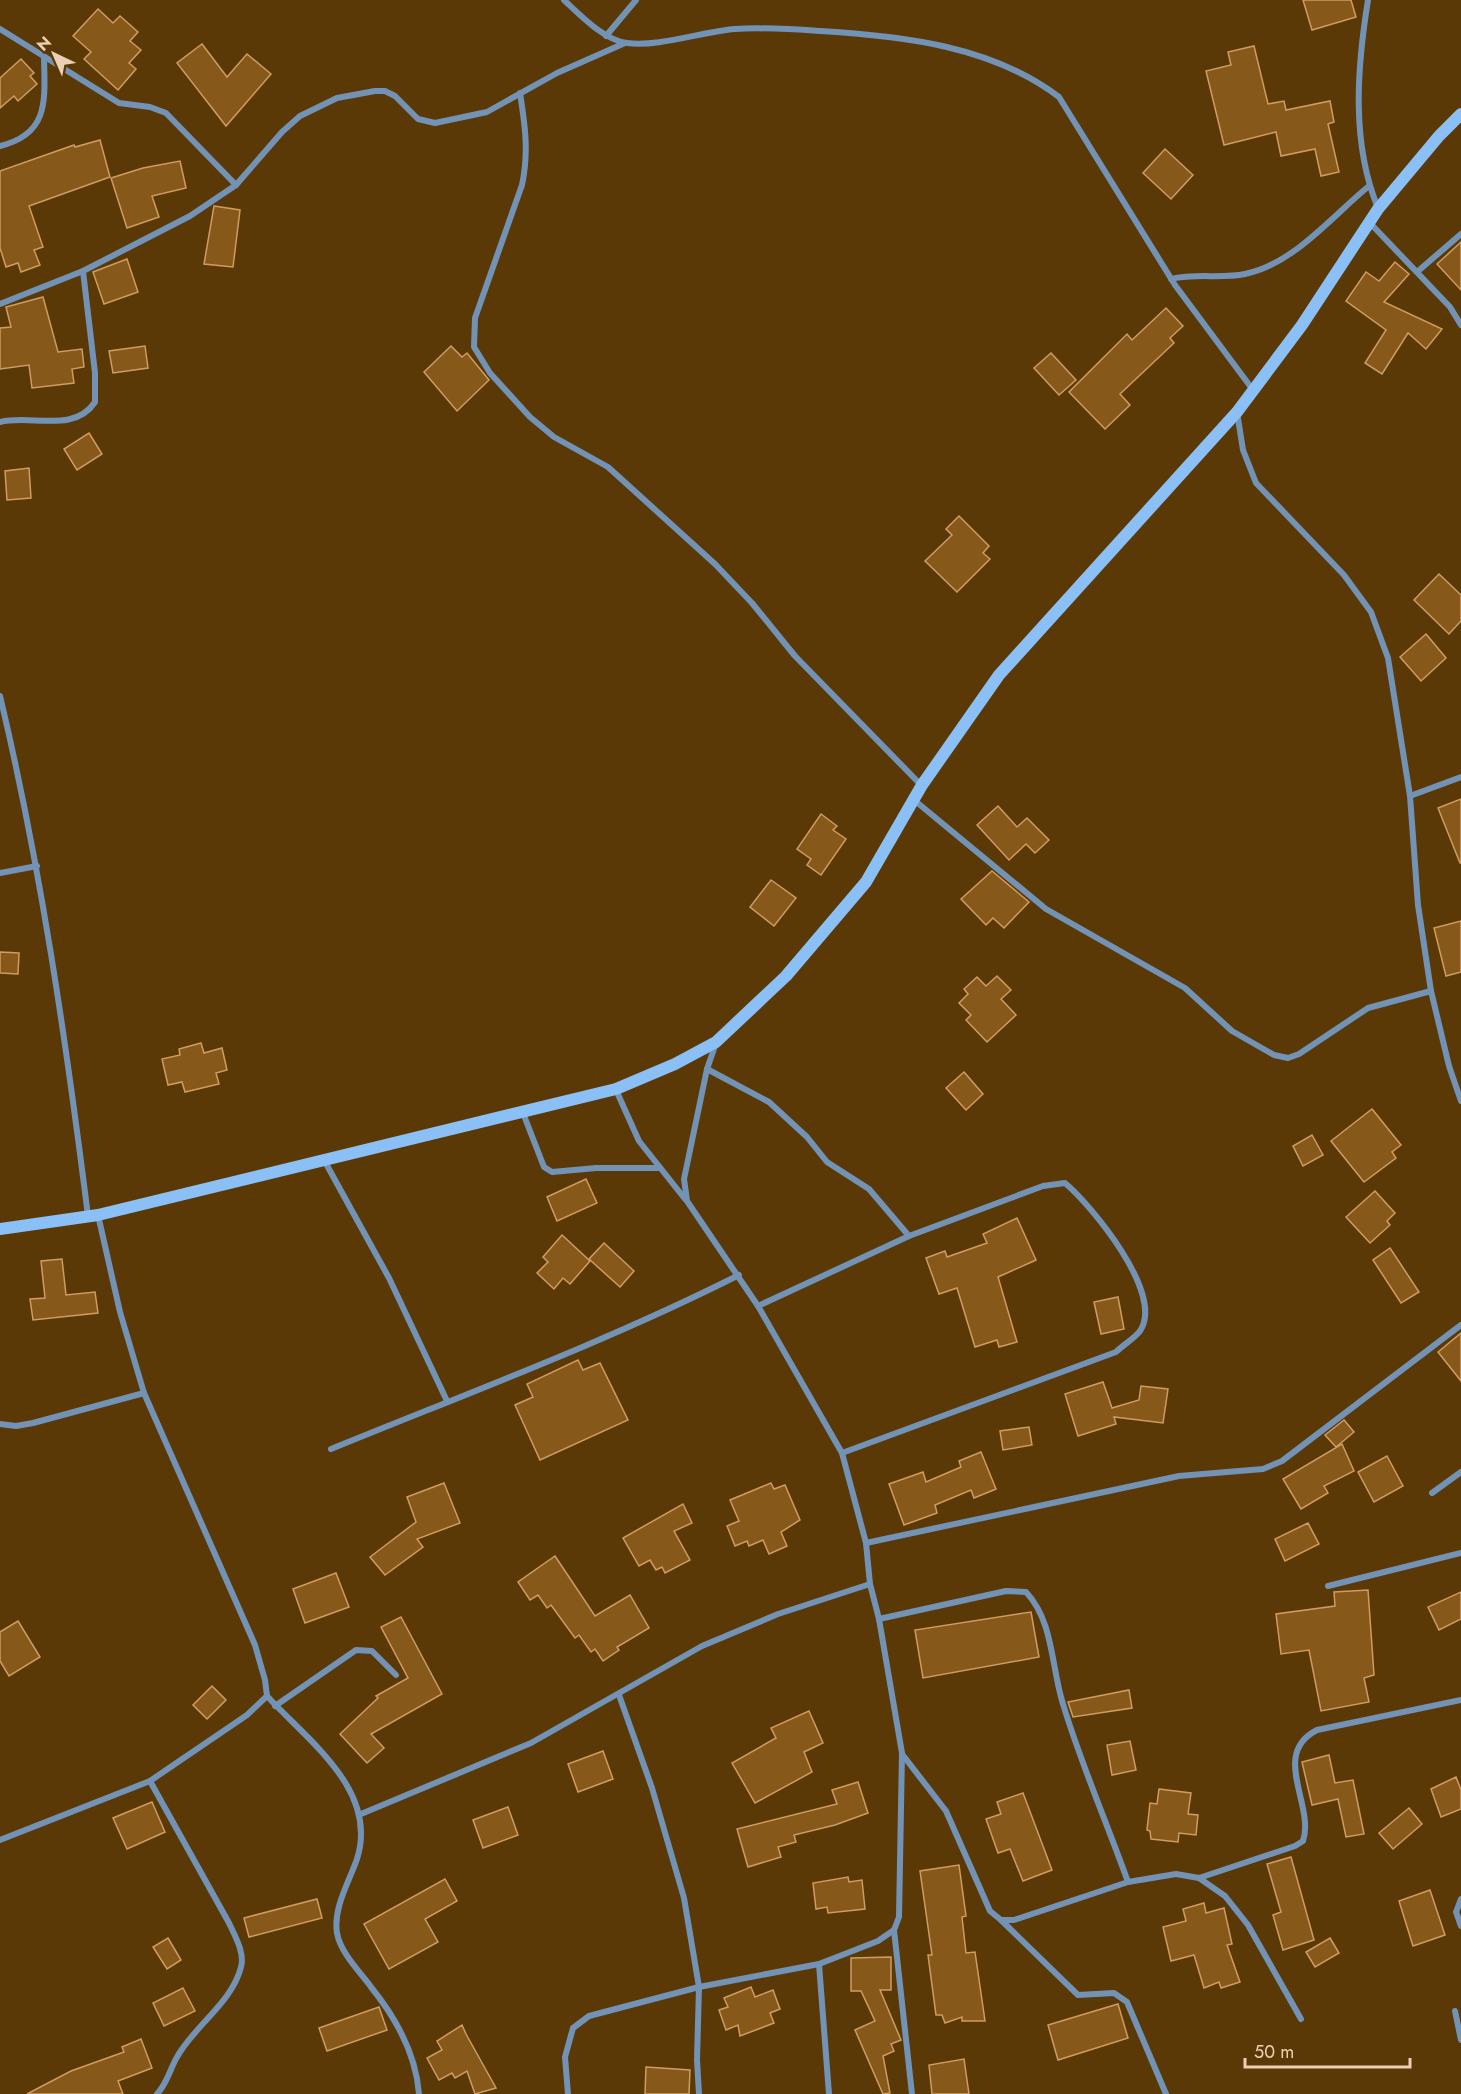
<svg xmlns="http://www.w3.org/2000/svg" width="1461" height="2094" viewBox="0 0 1461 2094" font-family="Jost,sans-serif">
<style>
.building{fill:#865819;stroke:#cf9c61;stroke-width:1.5}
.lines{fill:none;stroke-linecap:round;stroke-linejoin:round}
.street{stroke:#7293b5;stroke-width:6}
.secondary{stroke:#8bc0f6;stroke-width:12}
</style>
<rect width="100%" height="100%" fill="#5b3906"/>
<g class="building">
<path d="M1303,0H1351L1356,17L1312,30Z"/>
<path d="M98,9L113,23L120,16L138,32L130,41L141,50L129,63L136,69L118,90L84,59L91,52L73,36Z"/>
<path d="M202,44L227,77L247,54L271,74L226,126L177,63Z"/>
<path d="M1254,46L1268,104L1284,101L1286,110L1330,101L1334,122L1328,124L1339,172L1321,176L1315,149L1281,156L1276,132L1224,145L1206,71L1231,65L1228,52Z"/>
<path d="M21,59L34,73L30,76L37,84L18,101L14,96L0,108V78Z"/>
<path d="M100,140L110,177L29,206L43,247L34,250L40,265L21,272L18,263L6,267L0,248V171L74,145L75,147Z"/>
<path d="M1165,149L1193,175L1171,199L1143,173Z"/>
<path d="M180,161L186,188L152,196L159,217L127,228L111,178L143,168Z"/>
<path d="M214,206L240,210L233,267L204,264Z"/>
<path d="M1461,242V290L1437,264Z"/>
<path d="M127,259L138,292L104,304L93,272Z"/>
<path d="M1395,262L1409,274L1384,302L1442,329L1426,349L1408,333L1382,374L1365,363L1386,330L1346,301L1366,272L1379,281Z"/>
<path d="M43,297L58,352L82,349L84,367L72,369L74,383L32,388L29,365L0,369V328L11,327L6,307Z"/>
<path d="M1166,308L1183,326L1170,338L1174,343L1120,394L1130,405L1105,429L1069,392L1127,334L1132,340Z"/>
<path d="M145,346L148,368L113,373L109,351Z"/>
<path d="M451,346L462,357L467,353L489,380L457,411L424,372Z"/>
<path d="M1051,353L1076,380L1059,395L1034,368Z"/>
<path d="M89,433L102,454L77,470L64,449Z"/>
<path d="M29,468L31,498L7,500L5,471Z"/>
<path d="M959,516L989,546L983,553L990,559L957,592L925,561L952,535L946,529Z"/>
<path d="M1439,574L1461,595V621L1449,634L1414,600Z"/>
<path d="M1426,634L1446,658L1421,681L1400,657Z"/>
<path d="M1461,799V863H1460L1438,808Z"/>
<path d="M998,806L1017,827L1027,818L1049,840L1035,853L1026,844L1009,860L977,825Z"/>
<path d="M821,814L837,826L833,830L846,839L821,875L807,865L811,859L797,849Z"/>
<path d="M992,871L1029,902L1004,928L993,918L986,925L961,899Z"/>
<path d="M771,880L796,898L774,926L750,907Z"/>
<path d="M1461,921V972L1446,976L1434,928Z"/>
<path d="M0,952L19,953L18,974L0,973Z"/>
<path d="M997,976L1011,990L1001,999L1016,1015L987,1042L966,1020L971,1015L959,1003L968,994L964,989L977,977L986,986Z"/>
<path d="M201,1043L204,1053L222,1048L227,1070L216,1073L219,1084L185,1092L182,1082L168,1085L162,1059L180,1055L179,1049Z"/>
<path d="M964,1072L983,1094L966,1110L946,1088Z"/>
<path d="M1372,1109L1401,1145L1392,1152L1396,1158L1364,1182L1331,1141Z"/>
<path d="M1312,1135L1323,1155L1303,1166L1293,1146Z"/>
<path d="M586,1179L597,1203L557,1221L547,1197Z"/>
<path d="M1375,1191L1395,1213L1387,1221L1390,1225L1370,1243L1346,1217Z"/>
<path d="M1017,1218L1036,1260L998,1277L1017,1342L999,1347L997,1340L975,1347L957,1288L939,1294L926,1258L945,1251L947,1257L987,1243L983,1234Z"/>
<path d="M562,1235L590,1261L570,1284L563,1278L554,1289L537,1273L548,1262L543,1257Z"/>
<path d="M604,1243L634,1271L620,1287L589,1259Z"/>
<path d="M1390,1248L1419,1292L1401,1303L1373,1260Z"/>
<path d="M62,1259L66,1295L95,1292L98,1313L33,1320L30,1299L45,1298L41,1261Z"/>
<path d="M1118,1297L1124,1329L1101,1334L1094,1302Z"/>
<path d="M1461,1333V1381L1438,1352Z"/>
<path d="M578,1360L583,1370L600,1363L628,1420L540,1460L515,1405L533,1397L527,1384Z"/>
<path d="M1103,1382L1112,1408L1139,1400L1141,1386L1168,1389L1163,1423L1114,1417L1116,1424L1078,1436L1065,1394Z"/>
<path d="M1344,1420L1354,1432L1336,1447L1325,1435Z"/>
<path d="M1029,1427L1032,1445L1003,1450L1000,1431Z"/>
<path d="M1342,1444L1354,1471L1324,1486L1328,1493L1301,1509L1283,1479Z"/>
<path d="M981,1452L996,1489L974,1498L971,1490L935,1505L937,1513L904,1525L889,1484L923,1472L926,1482L961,1467L959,1461Z"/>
<path d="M1387,1456L1403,1486L1374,1502L1358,1472Z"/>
<path d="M444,1483L460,1523L417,1539L423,1547L385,1575L370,1557L416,1522L407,1497Z"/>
<path d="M771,1483L774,1489L785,1485L800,1520L781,1532L787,1546L769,1554L763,1540L749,1546L747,1541L735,1546L727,1526L739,1521L730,1500Z"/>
<path d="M683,1504L692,1523L674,1531L690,1560L665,1573L662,1567L656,1570L650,1560L639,1566L623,1538Z"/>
<path d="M1308,1523L1319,1544L1285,1561L1275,1539Z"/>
<path d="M555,1556L595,1616L630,1595L649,1628L617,1647L619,1650L603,1661L595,1649L591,1652L579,1635L575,1638L551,1605L547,1608L538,1595L530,1600L518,1582Z"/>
<path d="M336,1573L349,1607L305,1623L293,1589Z"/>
<path d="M1368,1590L1374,1675L1364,1678L1369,1702L1321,1711L1309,1650L1281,1654L1276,1614L1335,1606L1334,1592Z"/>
<path d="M1461,1592V1619L1439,1630L1428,1607Z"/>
<path d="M1031,1612L1039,1657L923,1678L915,1630Z"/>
<path d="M401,1617L442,1694L371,1734L384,1748L367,1763L340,1734L378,1698L376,1696L408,1678L381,1627Z"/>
<path d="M18,1621L40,1657L9,1676L0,1661V1632Z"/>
<path d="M212,1686L226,1700L207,1719L193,1705Z"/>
<path d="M1129,1690L1132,1708L1073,1717L1068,1702Z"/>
<path d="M809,1711L823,1743L804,1752L812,1772L755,1803L732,1763L776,1738L771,1728Z"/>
<path d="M1130,1741L1136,1770L1112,1775L1107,1745Z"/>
<path d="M603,1751L613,1779L578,1792L568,1764Z"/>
<path d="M1329,1755L1335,1783L1353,1780L1364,1834L1346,1837L1338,1799L1312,1805L1302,1762Z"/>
<path d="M1456,1777L1461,1790V1809L1441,1817L1431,1789Z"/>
<path d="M858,1782L868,1813L835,1825L794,1835L796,1842L778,1847L781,1857L748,1867L737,1829L837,1804L832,1790Z"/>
<path d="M1159,1789L1191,1793L1188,1814L1198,1815L1196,1835L1179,1833L1178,1842L1151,1839L1150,1831L1147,1830L1150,1803L1157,1804Z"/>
<path d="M1023,1793L1052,1870L1023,1881L1010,1849L998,1853L986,1819L1001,1814L997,1802Z"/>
<path d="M152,1802L165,1832L127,1849L113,1818Z"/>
<path d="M508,1807L518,1835L483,1848L473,1820Z"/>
<path d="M1409,1808L1422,1824L1393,1849L1379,1833Z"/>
<path d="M1291,1857L1314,1940L1283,1950L1273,1915L1281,1912L1267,1864Z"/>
<path d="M959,1865L966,1916L962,1917L966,1953L975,1952L985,2021H962V2017L945,2023L942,2015H936L928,1955H932L920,1871Z"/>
<path d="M848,1877L849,1882L862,1880L865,1909L828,1913L827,1907L816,1909L813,1883Z"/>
<path d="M445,1879L457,1901L425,1919L438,1942L389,1969L364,1924Z"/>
<path d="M1430,1890L1445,1935L1413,1946L1399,1901Z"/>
<path d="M317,1899L322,1918L249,1937L244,1918Z"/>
<path d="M1204,1903L1206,1913L1224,1908L1232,1944L1227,1945L1240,1982L1221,1988L1219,1982L1204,1988L1194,1955L1171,1961L1163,1927L1186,1921L1183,1909Z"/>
<path d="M168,1938L181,1960L167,1969L153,1947Z"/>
<path d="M1330,1938L1339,1953L1315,1967L1306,1952Z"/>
<path d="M891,1957V1990H880L901,2040L891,2044L894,2051L883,2056L890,2093L883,2094L855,2030L875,2021L861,1991H851V1958Z"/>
<path d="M751,1987L755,1997L773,1990L780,2009L770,2013L774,2023L740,2036L738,2025L726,2030L719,2010L728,2007L724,1998Z"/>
<path d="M183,1988L195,2011L164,2026L153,2003Z"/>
<path d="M1118,2004L1128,2038L1058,2060L1048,2025Z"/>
<path d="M379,2007L387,2030L327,2051L319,2028Z"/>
<path d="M462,2025L466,2034L496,2088L475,2094L467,2071L455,2078L452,2073L439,2080L427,2058L442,2050L437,2041Z"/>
<path d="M141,2039L152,2068L118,2081L123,2094H27L71,2071L124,2052L122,2047Z"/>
<path d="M964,2059L969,2094H932L929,2065Z"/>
<path d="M646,2067L690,2070L689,2094H645Z"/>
</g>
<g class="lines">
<g class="street">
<path d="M564,0C580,15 604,40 627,43C659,47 701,32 735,29C764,27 792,29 821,31C903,36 992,46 1059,97L1175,285L1253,390"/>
<path d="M1368,0C1357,68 1351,143 1378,208"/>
<path d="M0,29L119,103L150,107L166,113L236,185"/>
<path d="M606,36L636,0"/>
<path d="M520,93C525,125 529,152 522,185L475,318L474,347L490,373L530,417L554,437L608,467L715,564L752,603L795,656L921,785"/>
<path d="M0,146C49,134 45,101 44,58"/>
<path d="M1370,223L1450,307L1461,325"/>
<path d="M1417,272L1461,234"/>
<path d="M1171,279C1196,273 1221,279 1245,274C1294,264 1332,216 1369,186"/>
<path d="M0,304L83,271L190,216L236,185L282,132L300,116L337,98L375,91H385L395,96L418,119L435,123L487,112L557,73L625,43"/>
<path d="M1237,412L1243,450L1256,483L1344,575L1371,612L1388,658L1410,796L1418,905L1431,991L1449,1066L1461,1101"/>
<path d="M0,422C30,414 74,434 95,402V373L83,271"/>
<path d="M0,696C41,868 66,1041 88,1216"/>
<path d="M1410,796L1461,777"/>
<path d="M914,800L1046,909L1185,988L1232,1031L1274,1055L1288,1058L1299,1054L1368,1008L1431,991"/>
<path d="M0,873L37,866"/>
<path d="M707,1069L769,1102L807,1137L827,1162L869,1189L909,1236"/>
<path d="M616,1090L639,1141L685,1199"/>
<path d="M523,1113L544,1167L552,1172L596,1168H659"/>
<path d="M324,1160L389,1278L447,1401"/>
<path d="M758,1306L909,1236L1043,1186L1065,1183C1092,1206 1165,1294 1140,1331C1135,1338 1123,1345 1116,1352L842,1453"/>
<path d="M0,1424L16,1426L33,1423L144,1393"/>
<path d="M331,1449C468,1393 606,1342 739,1275"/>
<path d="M1432,1493L1461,1472"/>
<path d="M866,1543L1179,1476L1263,1469L1282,1461L1461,1325"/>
<path d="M1328,1586L1461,1553"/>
<path d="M879,1619L1006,1591L1026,1592C1054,1622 1051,1667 1063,1704C1081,1764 1107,1823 1128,1882"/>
<path d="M619,1695L652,1788L684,1898L699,1987L697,2060L699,2094"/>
<path d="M267,1696C307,1740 379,1790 357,1859C349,1882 333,1908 337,1933C340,1952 360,1972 371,1987C396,2018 416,2054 419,2094"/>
<path d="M275,1706L356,1650L372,1651L396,1675"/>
<path d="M902,1754L946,1811L990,1911L1001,1920H1014L1128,1882L1176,1874L1199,1878L1295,1846L1303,1841C1315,1805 1270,1754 1317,1730L1461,1700"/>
<path d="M150,1781L229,1923C235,1936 245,1953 241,1967C232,2003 194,2026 177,2057C170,2069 167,2084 157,2094"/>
<path d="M361,1814L531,1743L702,1646L778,1614L870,1584"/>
<path d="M0,1840L150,1781L247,1715L267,1696L265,1680L255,1645L144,1393L120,1312L98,1215"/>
<path d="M1199,1878L1225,1896L1248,1925L1301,2019"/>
<path d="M1461,1899L1456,1912L1461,1926"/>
<path d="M1001,1920L1078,1995L1114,1993L1127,2002L1166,2094"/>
<path d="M894,1930L912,2094"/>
<path d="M819,1964L829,2094"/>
<path d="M1455,2011L1461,2040"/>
<path d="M568,2094L565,2057L573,2028L589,2016L699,1987L819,1964L878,1941L894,1930L899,1917L902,1753L879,1619L870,1584L866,1543L842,1453L758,1306L687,1201L684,1179L707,1069L716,1043"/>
</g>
<path class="secondary" d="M0,1229L98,1215L616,1089L675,1064L716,1042L786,976L866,882L922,785L999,675L1237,412L1302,325L1378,209L1439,136L1461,114"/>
</g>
<g transform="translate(54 54) rotate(316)" stroke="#5b3906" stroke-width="4.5" paint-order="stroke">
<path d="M0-4.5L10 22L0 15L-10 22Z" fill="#ebd0b3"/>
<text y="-9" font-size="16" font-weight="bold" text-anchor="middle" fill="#ebd0b3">N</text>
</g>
<path d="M1245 2058v9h165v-9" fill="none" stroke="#ebd0b3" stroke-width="3"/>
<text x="1254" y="2058" font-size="18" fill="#ebd0b3" stroke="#5b3906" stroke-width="4.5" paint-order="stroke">50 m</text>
</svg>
